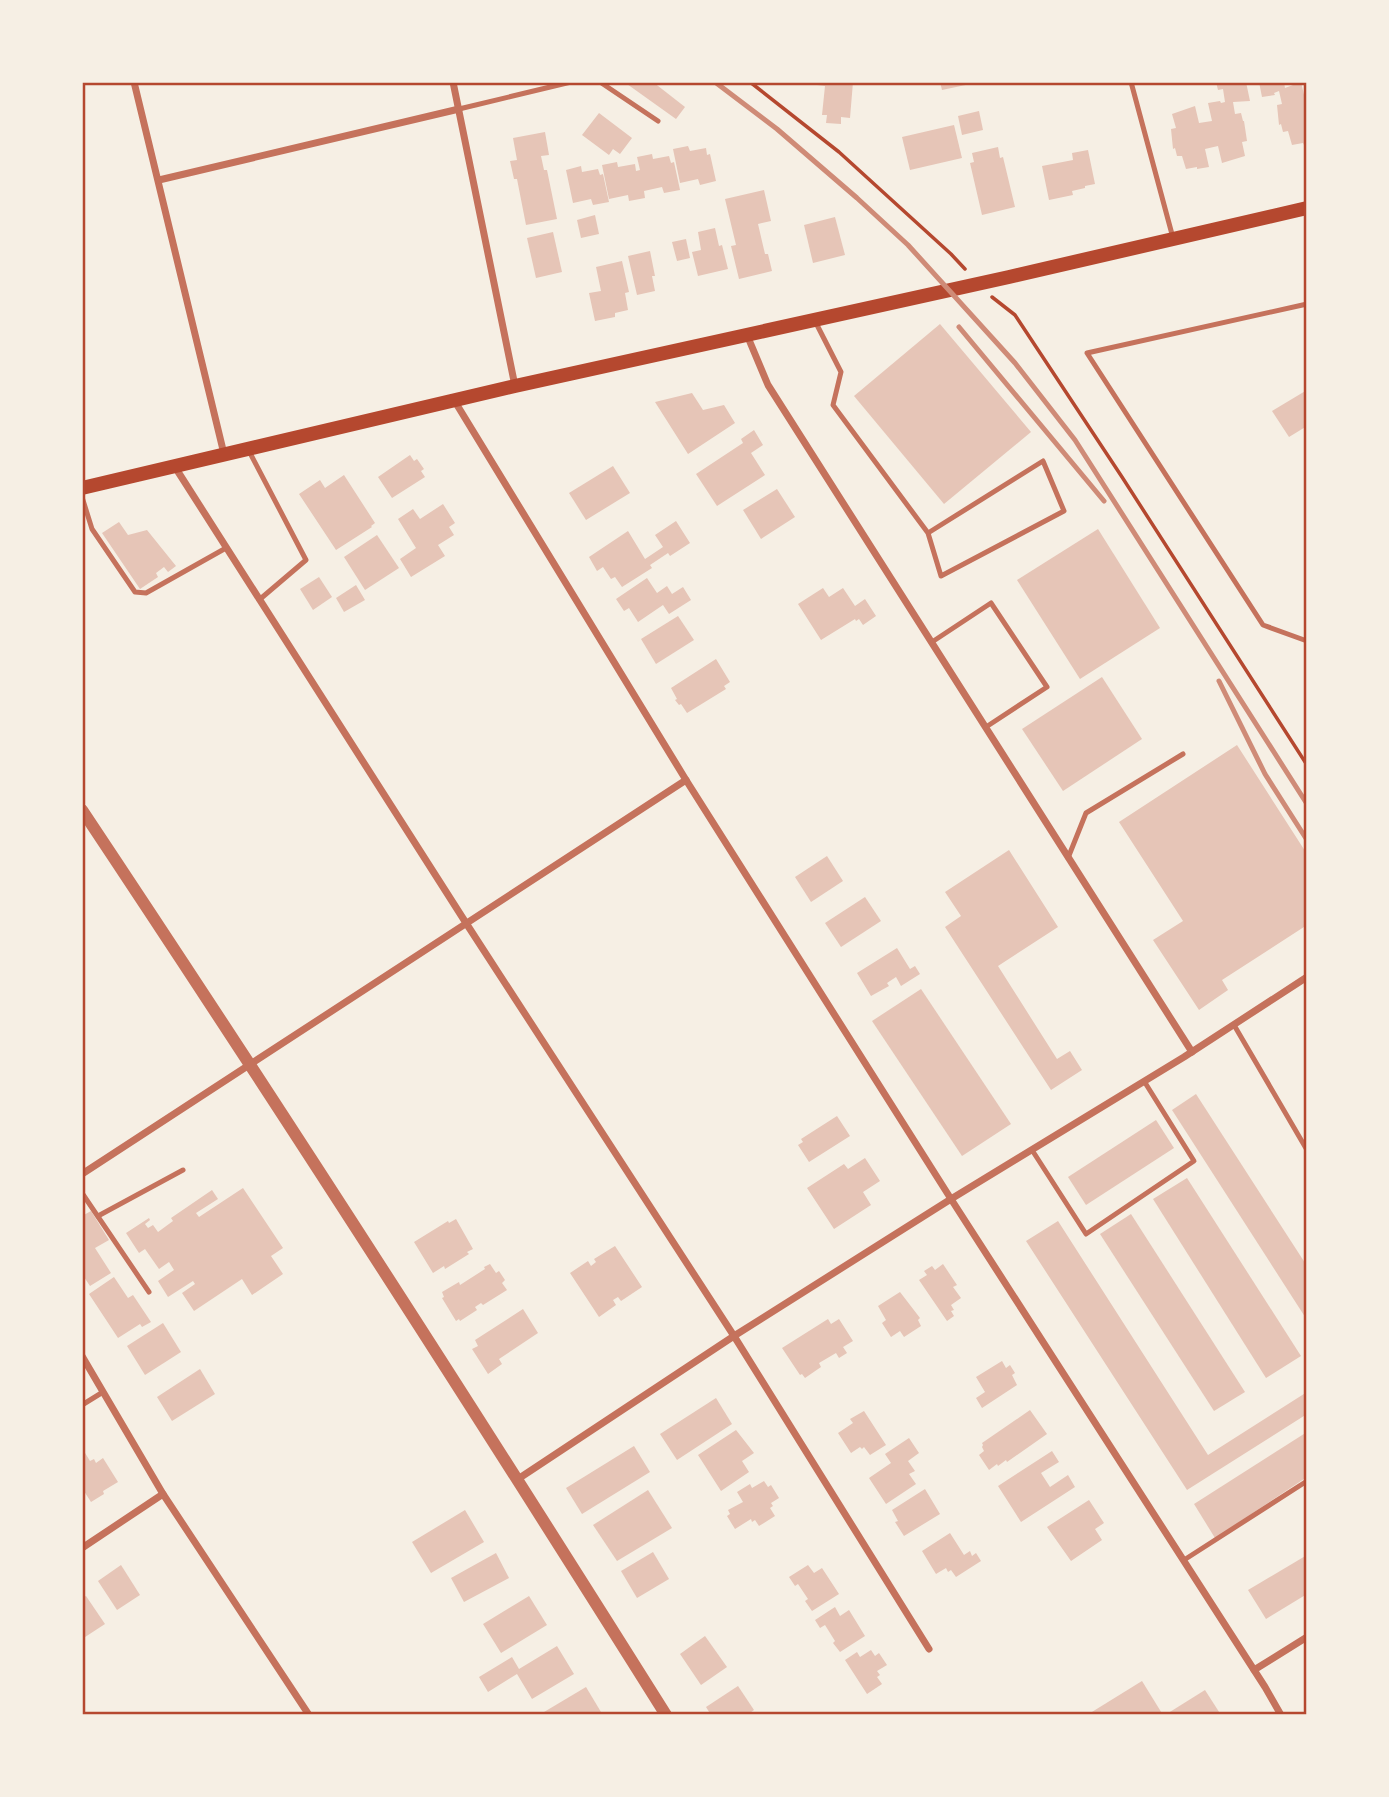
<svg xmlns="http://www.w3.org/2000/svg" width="1389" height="1797" viewBox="0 0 1389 1797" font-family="'DejaVu Sans',sans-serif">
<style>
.building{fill:#e6c5b7}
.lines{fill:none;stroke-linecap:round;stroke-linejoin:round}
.path{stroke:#b5482f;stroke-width:3.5}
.service{stroke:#c5725c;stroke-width:5}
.minor{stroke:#c5725c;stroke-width:7}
.tertiary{stroke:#c5725c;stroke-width:12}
.secondary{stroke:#b5482f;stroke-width:14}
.rail{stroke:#cf8b77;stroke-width:5}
.neatline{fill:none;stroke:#b5482f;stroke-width:2.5}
</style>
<rect width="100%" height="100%" fill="#f6efe4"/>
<g class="building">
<path d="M628,82H653L685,107L676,119L627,84Z"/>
<path d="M809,82H853L850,118L841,117V124L826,123L827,115H822L825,86L809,84Z"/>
<path d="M940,82H974L975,83L942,90Z"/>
<path d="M1216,82H1246L1250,101L1233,102L1235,114L1241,113L1243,121H1244L1247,141L1242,142L1245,156L1222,163L1218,146L1205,149L1209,167L1197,169V167L1186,169L1182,156H1177L1175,148L1173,149L1171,129L1176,128L1172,114L1195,106L1199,123L1212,121L1208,103L1220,101L1221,103L1225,102L1223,89L1218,90Z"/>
<path d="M1259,82H1284L1285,88L1301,82L1305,99H1307V144L1304,145L1303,143L1292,145L1288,131L1283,132L1281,124L1279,125L1277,105L1282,104L1279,91L1274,93L1275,95L1262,97Z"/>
<path d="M979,111L983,130L962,135L958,116Z"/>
<path d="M599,113L632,138L620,154L613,149L609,155L582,135Z"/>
<path d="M954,125L962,158L910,170L902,137Z"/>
<path d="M545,132L549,155L541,156L544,170H547L557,219L526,225L517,179H514L510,161L517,160L513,138Z"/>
<path d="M688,146L690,151L706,148L707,155L710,154L716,181L700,185L698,179L680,183L673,149Z"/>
<path d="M998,147L1000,158L1003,157L1015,207L982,215L970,163L974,162L972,153Z"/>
<path d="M1088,150L1095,184L1085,186V188L1072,191L1073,195L1049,200L1042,166L1073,160L1072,153Z"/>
<path d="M652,154L653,159L669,156L671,163L674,162L680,190L664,193L662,187L644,191L645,198L629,201L628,195L609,199L602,165L617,162L618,167L635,164L636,171L640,170L637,157Z"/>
<path d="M581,166L582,172L598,169L600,175L603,174L609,202L593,205L591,199L573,203L566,170Z"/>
<path d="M764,190L771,221L758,224L765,254H768L772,271L739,279L731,246L736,245L725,199Z"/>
<path d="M595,215L599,234L581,238L577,220Z"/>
<path d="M835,217L845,255L813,263L804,225Z"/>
<path d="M715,228L719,246L722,245L728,269L698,276L692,252L701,250L698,232Z"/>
<path d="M553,232L562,272L536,278L527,238Z"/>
<path d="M686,239L690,258L677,261L672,242Z"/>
<path d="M650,251L655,276H652L655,291L637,295L628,256Z"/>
<path d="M622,261L629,292L625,293L628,310L615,313V317L595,321L589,293L601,291L596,267Z"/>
<path d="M940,324L1031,432L944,504L854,396Z"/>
<path d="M1307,390V426L1289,437L1272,411Z"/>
<path d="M692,393L703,410L724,405L735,423L688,454L655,402Z"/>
<path d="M754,430L763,445L751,453L765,475L717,506L696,474L743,443L741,439Z"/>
<path d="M410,455L414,461L417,459L424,469L421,471L425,477L392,498L378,477Z"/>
<path d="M613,466L630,493L586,520L569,493Z"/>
<path d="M344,475L375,523L371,526L372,527L336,550L299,494L320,480L325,488Z"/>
<path d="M777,489L795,517L761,539L743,510Z"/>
<path d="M443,504L455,523L449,527L454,535L438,545L445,556L411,577L400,559L416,548L398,519L413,509L420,519Z"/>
<path d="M676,521L690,543L670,556L668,553L650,565L652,568L622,587L615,577L611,579L603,567L597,571L589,557L628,531L645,559L663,547L655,535Z"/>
<path d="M119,522L128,535L147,530L176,566L168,572L164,567L156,573L158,577L140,589L102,533Z"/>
<path d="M1098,529L1160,628L1080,679L1017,580Z"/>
<path d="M377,535L399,568L365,590L344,557Z"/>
<path d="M319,577L332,597L313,610L300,589Z"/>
<path d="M647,578L657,593L667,586L672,594L683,587L691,600L669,614L663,605L638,622L629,608L624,611L616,599Z"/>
<path d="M356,585L365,600L344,612L336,598Z"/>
<path d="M823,588L829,597L843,588L855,606L865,599L876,616L863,625L859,619L856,621L855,619L821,640L798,604Z"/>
<path d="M678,616L694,640L656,664L641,639Z"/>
<path d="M716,659L730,682L724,686L726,689L687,713L681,704L679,705L675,700L677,699L671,688Z"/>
<path d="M1102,677L1142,739L1063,791L1022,729Z"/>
<path d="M1237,745L1307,854V925L1222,980L1228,990L1199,1010L1153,940L1183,921L1119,822Z"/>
<path d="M1009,850L1058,927L998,966L1057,1059L1070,1051L1082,1070L1051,1090L945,927L961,916L945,892Z"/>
<path d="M827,856L843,881L811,902L795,877Z"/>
<path d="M865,897L881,921L841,947L825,923Z"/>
<path d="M897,948L910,969L915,966L920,974L901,986L896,977L887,983L889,986L871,996L857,973Z"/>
<path d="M921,989L1011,1124L962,1156L872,1021Z"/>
<path d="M1196,1094L1307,1266V1320L1172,1110Z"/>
<path d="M837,1116L850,1136L809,1162L798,1145L803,1142L801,1139Z"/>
<path d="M1156,1120L1174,1148L1086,1205L1068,1177Z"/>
<path d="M865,1158L880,1181L863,1192L871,1205L834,1229L807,1188L844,1164L848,1169Z"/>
<path d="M1187,1178L1301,1356L1266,1378L1153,1199Z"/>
<path d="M243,1188L283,1248L271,1256L283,1274L252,1295L242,1279L194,1311L182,1293L195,1284L193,1281L168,1297L158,1281L174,1270L169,1262L159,1269L145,1249L139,1253L126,1233L149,1218L150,1220L145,1224L148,1228L153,1225L158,1232L173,1221L171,1218L212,1190L218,1199L196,1213L199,1217Z"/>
<path d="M91,1211L109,1240L95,1248L111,1273L90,1286L82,1274V1216Z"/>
<path d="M1131,1214L1245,1392L1214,1411L1100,1234Z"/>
<path d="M456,1219L473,1249L467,1252L469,1254L445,1269L444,1266L433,1273L414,1242L448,1221L449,1223Z"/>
<path d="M1058,1221L1208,1455L1307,1392V1414L1187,1490L1026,1241Z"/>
<path d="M615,1246L642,1287L621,1301L618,1297L613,1300L616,1305L599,1317L570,1273L588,1261L591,1266L596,1262L594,1259Z"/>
<path d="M490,1264L496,1273L499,1271L505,1280L502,1283L507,1290L483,1305L481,1303L475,1307L477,1310L460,1321L459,1319L456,1321L442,1298L444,1297L442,1292L459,1282L460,1285L485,1269L484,1267Z"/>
<path d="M943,1264L957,1285L953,1287L961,1298L951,1305L954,1310L951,1311L954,1316L947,1321L919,1280L927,1275L924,1271L932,1266L935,1270Z"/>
<path d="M114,1277L128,1298L133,1295L151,1322L142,1327L140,1324L118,1338L89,1294Z"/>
<path d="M900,1292L920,1318L918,1320L921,1326L904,1337L900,1331L891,1337L882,1323L886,1320L878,1306Z"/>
<path d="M523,1309L538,1333L499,1359L502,1364L488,1374L472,1349L478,1346L475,1340Z"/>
<path d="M828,1319L831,1324L839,1319L853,1341L843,1347L847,1353L839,1358L836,1353L819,1363L821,1367L805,1378L802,1374L800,1375L782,1348Z"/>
<path d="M163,1323L181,1352L145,1375L127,1346Z"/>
<path d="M1002,1361L1006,1368L1010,1365L1015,1373L1012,1375L1017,1385L982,1408L976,1398L985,1392L976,1377Z"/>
<path d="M200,1369L215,1394L172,1421L157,1397Z"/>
<path d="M716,1398L732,1424L677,1460L660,1434Z"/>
<path d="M1030,1410L1047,1434L1007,1462L1006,1460L998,1466L997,1464L989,1470L979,1455L984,1451L982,1447L983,1445L982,1443Z"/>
<path d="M864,1411L886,1445L870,1455L864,1447L862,1449L860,1447L851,1453L838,1433L853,1423L850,1419Z"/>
<path d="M736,1430L754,1453L742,1461L749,1472L721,1491L698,1455Z"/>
<path d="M1307,1432V1477L1215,1538L1194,1504Z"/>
<path d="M909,1438L919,1453L908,1461L915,1471L909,1474L916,1484L886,1504L869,1478L891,1463L885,1454Z"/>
<path d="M634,1446L650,1472L582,1514L566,1488Z"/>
<path d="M82,1448L90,1461L94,1459L96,1463L103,1458L118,1482L103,1491L104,1494L91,1502L82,1488Z"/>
<path d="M1052,1451L1059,1462L1041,1473L1050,1487L1068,1475L1075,1487L1021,1522L998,1486Z"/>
<path d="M764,1481L768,1487L771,1485L779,1498L771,1503L773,1506L770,1508L775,1516L759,1526L755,1520L752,1522L751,1519L735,1529L727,1516L730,1514L728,1510L743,1502L737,1492L750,1484L752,1488Z"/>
<path d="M925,1489L940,1514L904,1536L895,1522L898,1521L892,1510Z"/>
<path d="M648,1490L672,1528L617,1561L593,1525Z"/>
<path d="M1089,1500L1104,1523L1095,1529L1102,1540L1071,1561L1047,1527Z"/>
<path d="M465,1510L484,1542L431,1573L412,1542Z"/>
<path d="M950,1533L964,1555L970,1551L972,1556L976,1553L981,1561L956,1577L951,1570L948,1572L946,1568L936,1574L922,1551Z"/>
<path d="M653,1552L669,1579L637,1598L621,1571Z"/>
<path d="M496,1553L509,1578L464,1602L451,1578Z"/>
<path d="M1307,1555V1594L1266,1619L1248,1590Z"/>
<path d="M121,1565L140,1595L117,1610L98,1581Z"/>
<path d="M808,1565L814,1573L822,1568L839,1594L812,1611L805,1601L808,1599L798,1584L795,1586L789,1577Z"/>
<path d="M86,1596L105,1624L82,1639V1598Z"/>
<path d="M529,1596L547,1625L501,1653L483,1624Z"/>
<path d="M835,1607L840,1616L849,1610L865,1636L840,1652L833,1643L835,1641L825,1625L820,1628L815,1620Z"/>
<path d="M705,1636L727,1667L701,1685L680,1654Z"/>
<path d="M557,1646L574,1674L532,1699L517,1674L488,1692L479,1677L512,1657L519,1669Z"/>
<path d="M871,1650L875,1656L879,1653L887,1665L877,1671L880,1675L877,1677L882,1684L867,1694L845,1660L857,1652L860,1657Z"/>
<path d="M1142,1681L1163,1715H1087Z"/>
<path d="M738,1686L754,1710L747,1715H711L706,1707Z"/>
<path d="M586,1687L601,1712L596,1715H539Z"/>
<path d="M1205,1690L1221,1715H1165Z"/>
</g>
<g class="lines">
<g class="path">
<path d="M750,82L839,152L951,254L965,269"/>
<path d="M992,297L1015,315L1122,477L1307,765"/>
</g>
<g class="service">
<path d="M600,82L658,121"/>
<path d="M1131,82L1173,238"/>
<path d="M459,109L571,82"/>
<path d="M1307,304L1087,353L1263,625L1307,641"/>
<path d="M816,323L841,372L833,405L928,533L1043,461L1064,511L941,576L928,533"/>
<path d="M249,451L306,560L259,600"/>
<path d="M82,497L92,529L135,592L146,593L226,548"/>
<path d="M932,642L991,603L1047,687L986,727"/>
<path d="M1068,858L1086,813L1183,754"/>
<path d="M1234,1025L1307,1150"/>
<path d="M1032,1150L1086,1234L1194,1161L1144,1081"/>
<path d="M82,1193L149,1292"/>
<path d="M98,1216L183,1170"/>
<path d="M82,1405L103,1392"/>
<path d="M1184,1560L1307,1481"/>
</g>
<g class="minor">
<path d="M134,82L224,454"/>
<path d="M453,82L515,386"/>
<path d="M159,180L459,109"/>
<path d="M747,335L768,385L1192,1052"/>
<path d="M454,400L686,780L951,1199L1265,1687L1281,1715"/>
<path d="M175,467L466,923L734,1336L929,1649"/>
<path d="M82,1174L686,780"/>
<path d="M82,1356L163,1494L309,1715"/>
<path d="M518,1479L734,1336L951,1199L1184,1057L1307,977"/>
<path d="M82,1548L163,1494"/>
<path d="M1254,1670L1307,1637"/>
</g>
<path class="tertiary" d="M82,810C281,1109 475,1411 666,1715"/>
<path class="secondary" d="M82,488L515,386L1009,277L1307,208"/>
<g class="rail">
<path d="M715,82L777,129L857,198L908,245L1015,363L1075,440L1307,804"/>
<path d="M959,327L1104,501"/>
<path d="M1219,681L1265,774L1307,840"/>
</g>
</g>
<rect width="1389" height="1797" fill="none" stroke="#f6efe4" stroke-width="168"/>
<rect x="84" y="84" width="1221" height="1629" class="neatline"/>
</svg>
